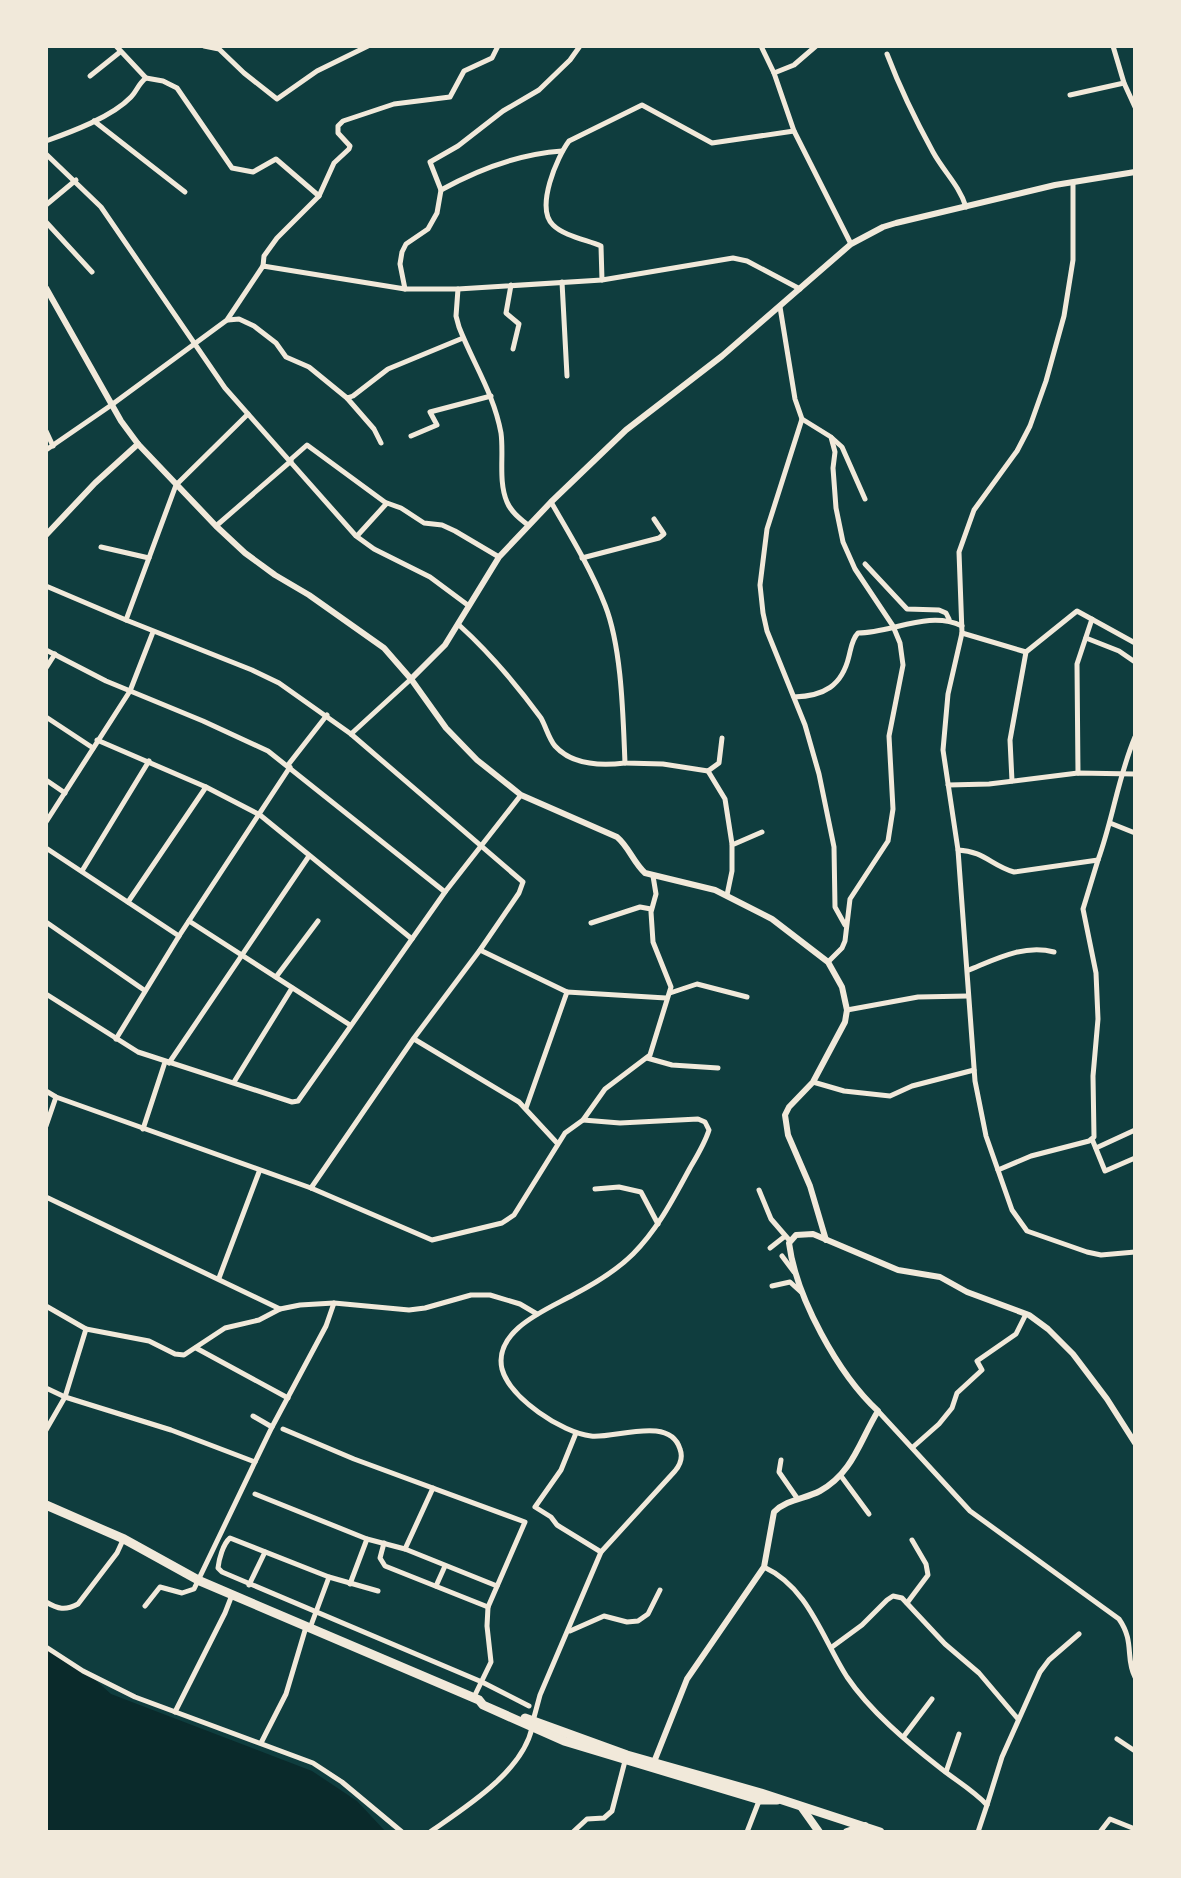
<svg xmlns="http://www.w3.org/2000/svg" width="1181" height="1878" viewBox="0 0 1181 1878" font-family="'Alegreya Sans',sans-serif">
<style>
.water{fill:#0a2a2b}
.lines{fill:none;stroke-linecap:round;stroke-linejoin:round}
.minor{stroke:#f1e9da;stroke-width:5}
.tertiary{stroke:#f1e9da;stroke-width:6}
.primary{stroke:#f1e9da;stroke-width:8}
.trunk{stroke:#f1e9da;stroke-width:9}
</style>
<rect width="100%" height="100%" fill="#0f3d3e"/>
<path class="water" d="M46,1648L92,1677L111,1694L312,1771L357,1801L386,1832H46Z"/>
<g class="lines">
<g class="minor">
<path d="M116,46L146,78L163,81L177,88L232,168L253,172L276,159L319,196"/>
<path d="M204,46L219,49L244,73L277,99L317,71L368,46"/>
<path d="M761,46L774,73L794,131L851,244"/>
<path d="M1113,46L1124,83L1135,107"/>
<path d="M887,54C900,88 916,121 933,152C944,172 959,185 966,207"/>
<path d="M774,73L794,65L816,46"/>
<path d="M90,76L120,52"/>
<path d="M1070,95L1124,83"/>
<path d="M94,121L185,192"/>
<path d="M46,141C71,132 112,117 131,97C137,91 138,84 146,78"/>
<path d="M46,154L101,207L225,388L356,536L374,549L430,577L469,606"/>
<path d="M1073,183V260L1064,316L1046,381L1030,426L1017,451L974,510L959,552L962,633L948,694L943,750L958,850L975,1081L986,1136L1012,1210L1027,1231L1087,1252L1101,1255L1135,1252"/>
<path d="M441,190C479,169 519,154 562,151"/>
<path d="M46,205L76,180"/>
<path d="M46,222L92,272"/>
<path d="M263,266L264,256L277,238L319,196L334,163L349,149L350,146L338,133V126L343,121L394,104L450,97L464,71L492,58L498,46"/>
<path d="M602,280L601,246C587,240 564,236 553,225C535,208 557,157 569,141L642,105L712,143L794,131"/>
<path d="M562,282L567,376"/>
<path d="M511,285L506,313L519,324L513,349"/>
<path d="M405,289L400,264L402,252L406,244L428,229L437,213L441,190L430,162L458,146L503,111L539,90L570,60L580,46"/>
<path d="M458,289L456,316L459,327C473,363 494,394 501,433C504,455 498,481 507,502C511,512 520,519 528,525"/>
<path d="M780,307L795,399L802,419L767,529L760,585L763,613L767,631L805,725L819,774L834,847L835,907L845,925"/>
<path d="M228,320L239,319L254,326L276,343L286,357L309,367L347,398L353,396L388,369L463,338"/>
<path d="M347,398L374,429L381,443"/>
<path d="M802,419L831,437L835,452L833,468L836,508L843,542L855,569L893,626L900,643L903,665L889,736L893,809L888,841L850,899L845,941L842,948L828,962"/>
<path d="M46,431L53,446"/>
<path d="M411,436L437,425L430,412L491,396"/>
<path d="M832,438L842,447L865,499"/>
<path d="M46,450L110,406L227,320L263,266L405,289H458L602,280L733,258L747,261L800,289"/>
<path d="M290,460L307,445L386,503"/>
<path d="M551,502C570,535 591,569 605,605C622,648 623,717 625,763L663,764L708,771L719,763L722,738"/>
<path d="M216,526L291,461"/>
<path d="M357,536L387,503L401,508L424,523L442,525L455,531L499,557"/>
<path d="M101,547L149,558"/>
<path d="M582,558L659,538L664,534L654,519"/>
<path d="M865,564L907,609L939,610L946,613L949,619"/>
<path d="M46,586L126,620L176,485L248,414"/>
<path d="M126,620L252,670L279,683L351,734L523,882L519,893L480,950L414,1038L311,1188"/>
<path d="M459,625C490,653 516,684 541,718C546,727 549,739 555,746C572,765 601,766 625,763"/>
<path d="M962,633L1026,652"/>
<path d="M1086,638L1119,651L1135,662"/>
<path d="M46,650L106,681L203,721L268,751L445,892"/>
<path d="M46,668L55,654"/>
<path d="M794,697C824,696 842,686 849,656C851,648 852,639 858,633C892,633 928,610 962,626"/>
<path d="M46,717L93,748"/>
<path d="M351,734L411,679"/>
<path d="M97,740L206,787L260,815L412,939"/>
<path d="M288,765L327,715"/>
<path d="M708,771L725,799L732,844"/>
<path d="M1078,773L1077,664L1092,619"/>
<path d="M46,780L65,793"/>
<path d="M1012,781L1010,740L1026,652L1077,611L1135,643"/>
<path d="M948,785L989,784L1078,773L1134,774"/>
<path d="M46,822L130,691L153,632"/>
<path d="M1110,823L1135,833"/>
<path d="M46,848L179,936"/>
<path d="M958,850C984,851 992,866 1014,872L1098,860C1113,819 1118,777 1135,737"/>
<path d="M82,871L149,761"/>
<path d="M727,895L732,871V845L762,832"/>
<path d="M128,902L206,787"/>
<path d="M189,921L350,1025"/>
<path d="M46,922L144,990"/>
<path d="M591,923L640,907L651,909"/>
<path d="M480,950L567,992"/>
<path d="M969,970C996,959 1024,944 1054,952"/>
<path d="M276,977L318,921"/>
<path d="M670,993L697,984L747,997"/>
<path d="M46,994L138,1052L292,1102L298,1101L445,892L521,795"/>
<path d="M847,1010L918,997L968,996"/>
<path d="M116,1039L179,936L290,767"/>
<path d="M414,1039L519,1102L557,1143"/>
<path d="M647,1058L672,1065L718,1068"/>
<path d="M169,1063L309,856"/>
<path d="M234,1082L292,988"/>
<path d="M813,1082L844,1091L890,1096L912,1086L974,1070"/>
<path d="M46,1091L56,1097L311,1188L432,1240L502,1223L514,1215L565,1133L583,1120L605,1089L650,1055L671,987L653,942L651,912L656,894L653,876"/>
<path d="M526,1108L567,992L666,998"/>
<path d="M46,1126L56,1097"/>
<path d="M143,1129L165,1062"/>
<path d="M1092,1139L1105,1171L1135,1158"/>
<path d="M1096,1148L1135,1130"/>
<path d="M998,1170L1031,1156L1089,1141L1094,1137L1093,1076L1098,1019L1096,973L1083,909L1098,860"/>
<path d="M595,1189L619,1187L641,1192L658,1224"/>
<path d="M759,1190L771,1219L790,1241"/>
<path d="M46,1197L280,1309"/>
<path d="M770,1248L784,1237"/>
<path d="M782,1256L794,1272"/>
<path d="M219,1278L259,1172"/>
<path d="M772,1286L790,1282L801,1292"/>
<path d="M46,1306L86,1329L65,1397L46,1430"/>
<path d="M86,1329L149,1341L175,1354L184,1355L225,1328L259,1320L280,1309L300,1305L334,1303L409,1310L425,1308L471,1295H490L520,1304L537,1314"/>
<path d="M196,1348L288,1398"/>
<path d="M46,1388L65,1397L171,1430L255,1462L272,1427L253,1416"/>
<path d="M878,1411L970,1511L1119,1619C1135,1642 1125,1658 1135,1677"/>
<path d="M272,1427L326,1326L334,1303"/>
<path d="M283,1429L354,1459L525,1522L488,1607L487,1626L491,1662L474,1697"/>
<path d="M576,1433L561,1470L535,1507L551,1517L557,1525L601,1552"/>
<path d="M913,1447L939,1424L952,1408L957,1393L982,1370L977,1361L1016,1334L1026,1314"/>
<path d="M781,1460L779,1472L797,1498"/>
<path d="M841,1476L869,1514"/>
<path d="M255,1494L367,1539L405,1549L433,1488"/>
<path d="M384,1543L380,1558L385,1566L488,1607"/>
<path d="M405,1549L497,1586"/>
<path d="M764,1567C809,1588 822,1638 847,1677C870,1711 907,1742 939,1767C955,1780 973,1790 987,1805L978,1832"/>
<path d="M350,1584L367,1539"/>
<path d="M249,1585L265,1552"/>
<path d="M436,1586L445,1566"/>
<path d="M378,1591L329,1577L230,1538C223,1544 219,1559 218,1568L222,1572L482,1682L529,1706"/>
<path d="M46,1602C58,1609 65,1611 78,1604L117,1553L123,1540"/>
<path d="M907,1603L928,1575L926,1564L912,1540"/>
<path d="M145,1606L160,1587L182,1593L194,1589L255,1462"/>
<path d="M310,1628L329,1577"/>
<path d="M570,1631L604,1616L627,1622L638,1621L648,1614L660,1590"/>
<path d="M46,1647L83,1671L135,1697L313,1763L342,1782L402,1832"/>
<path d="M832,1647L862,1625L887,1600L893,1596L902,1598L945,1644L979,1673L1018,1719"/>
<path d="M175,1712L225,1613L232,1595"/>
<path d="M533,1721L540,1695L601,1552L675,1471C680,1465 683,1457 680,1449C670,1415 614,1439 591,1436C562,1433 510,1398 502,1369C493,1330 548,1309 573,1295C594,1284 616,1271 633,1254C658,1229 673,1199 690,1168C697,1156 705,1143 709,1130L705,1122L698,1119L620,1123L583,1120"/>
<path d="M904,1736L932,1699"/>
<path d="M1117,1739L1135,1751"/>
<path d="M261,1743L286,1694L306,1627"/>
<path d="M946,1772L959,1734"/>
<path d="M987,1805L1002,1757L1040,1672L1049,1660L1079,1634"/>
<path d="M430,1832C466,1807 522,1772 532,1728"/>
<path d="M573,1832L587,1819L604,1818L612,1811L625,1761"/>
<path d="M747,1832L759,1801"/>
<path d="M1100,1832L1110,1819L1135,1829"/>
</g>
<g class="tertiary">
<path d="M46,288L121,421L138,444L216,526L245,553L275,575L309,595L384,648L411,679L446,728L477,760L521,795L617,837C629,847 633,862 645,873L715,890L772,919L828,962L842,987L847,1010L845,1022L813,1082L789,1107L785,1115L788,1135L810,1186L826,1240"/>
<path d="M46,535L95,483L138,444"/>
<path d="M411,679L445,645L499,557L551,502L626,430L722,356L851,244L883,227L896,223L1055,185L1135,172"/>
<path d="M654,1762L687,1679L764,1567L774,1512C787,1499 805,1499 820,1491C853,1473 860,1440 878,1411C838,1374 796,1297 789,1243L796,1235L813,1234L898,1270L940,1277L967,1292L1029,1315L1048,1329L1073,1354L1107,1399L1135,1443"/>
</g>
<g class="primary">
<path d="M802,1808L819,1832"/>
<path d="M847,1832L865,1826"/>
</g>
<g class="trunk">
<path d="M46,1505L124,1539L200,1581L479,1700L483,1705L564,1741L760,1800H777"/>
<path d="M525,1718L627,1755L761,1793L880,1832"/>
</g>
</g>
<rect width="1181" height="1878" fill="none" stroke="#f1e9da" stroke-width="96"/>
</svg>
